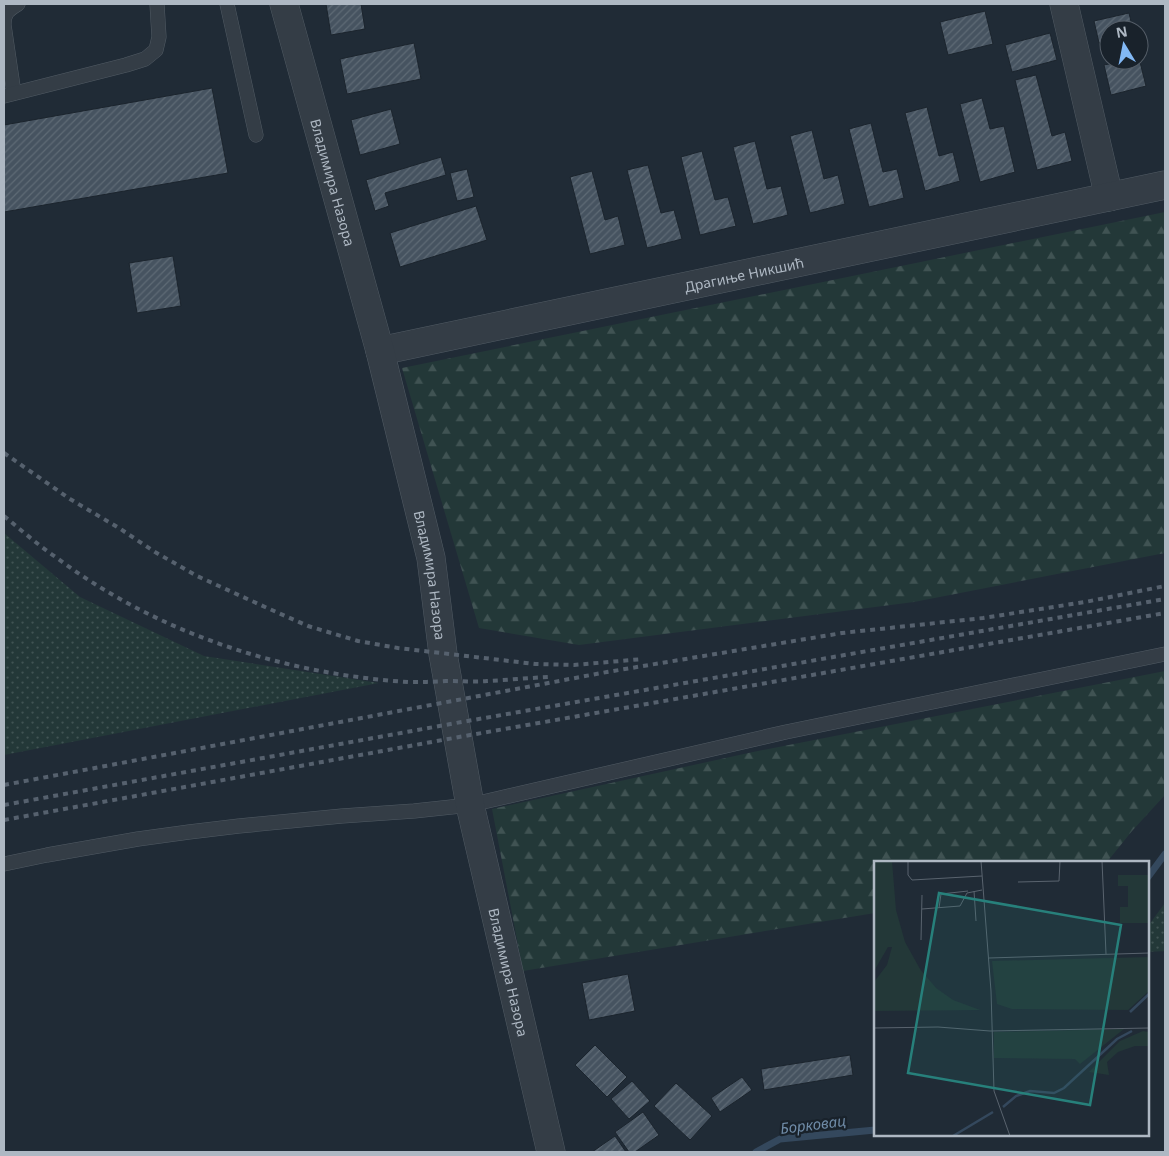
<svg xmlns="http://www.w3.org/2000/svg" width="1169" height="1156" viewBox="0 0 1169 1156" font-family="'Noto Sans',sans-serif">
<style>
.grass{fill:url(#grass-dots)}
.forest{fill:url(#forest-firs)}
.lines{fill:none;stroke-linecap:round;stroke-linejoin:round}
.stream{stroke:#34485d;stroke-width:7}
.building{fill:url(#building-hatch);stroke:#1b242d}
.service-casing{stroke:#515b64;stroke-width:15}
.minor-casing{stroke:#515b64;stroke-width:29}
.tertiary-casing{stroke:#515b64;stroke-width:29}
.service{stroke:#343d46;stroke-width:14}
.minor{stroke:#343d46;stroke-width:28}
.tertiary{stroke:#343d46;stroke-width:28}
.rail{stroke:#56616e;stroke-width:4;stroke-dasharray:5 5;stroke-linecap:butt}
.labels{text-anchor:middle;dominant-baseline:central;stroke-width:4.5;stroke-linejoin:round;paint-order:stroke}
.street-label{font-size:14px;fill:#aeb8c3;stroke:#19222b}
.water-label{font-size:15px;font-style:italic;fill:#6f8ba7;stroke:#19222b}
.inset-river{fill:none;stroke:#34485d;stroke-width:2.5}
.inset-road{fill:none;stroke:#59636e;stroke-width:1}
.view{fill:#27807b;fill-opacity:0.15;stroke:#27807b;stroke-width:2.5}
.inset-edge{fill:none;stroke:#aeb8c3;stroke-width:2.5}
</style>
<defs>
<pattern id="grass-dots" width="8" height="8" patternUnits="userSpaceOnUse" patternTransform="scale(1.25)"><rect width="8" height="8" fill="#233838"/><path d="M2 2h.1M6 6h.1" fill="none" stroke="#405353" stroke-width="1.8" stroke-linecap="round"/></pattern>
<pattern id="forest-firs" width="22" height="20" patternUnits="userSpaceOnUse" patternTransform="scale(1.25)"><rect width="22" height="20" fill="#233838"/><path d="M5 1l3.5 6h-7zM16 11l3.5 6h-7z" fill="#405353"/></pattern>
<pattern id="building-hatch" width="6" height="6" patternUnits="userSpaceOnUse" patternTransform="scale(1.25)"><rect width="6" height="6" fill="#465360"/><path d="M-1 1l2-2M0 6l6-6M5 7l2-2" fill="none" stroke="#5e6a75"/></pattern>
</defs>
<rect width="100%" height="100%" fill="#202b36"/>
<g class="grass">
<path d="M4,533L80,597L204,656L379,683L4,755Z"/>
<path d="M1165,903V951L1148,952V926Z"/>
</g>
<g class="forest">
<path d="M1165,212V553L914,602L579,645L479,628L402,368Z"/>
<path d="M1165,671V795L1132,831L1107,862H875V913L523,971L492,809L753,752Z"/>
</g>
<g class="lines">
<g class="stream">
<path d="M1148,877L1165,854"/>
<path d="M756,1152L780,1139L875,1130"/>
</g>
</g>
<g class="building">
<path d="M326,4H361L365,29L331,35Z"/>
<path d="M985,11L993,44L948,55L940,22Z"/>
<path d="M1129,13L1133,30H1109V41L1099,43L1094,21Z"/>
<path d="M1050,33L1057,60L1012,72L1005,45Z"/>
<path d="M414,43L421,79L347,94L340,59Z"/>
<path d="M1139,58L1146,86L1111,95L1104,65L1128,60H1139Z"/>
<path d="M1036,75L1052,136L1065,132L1072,161L1037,170L1015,80Z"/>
<path d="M212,88L228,173L4,212V125Z"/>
<path d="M982,98L990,129L1004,126L1015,172L980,182L960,104Z"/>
<path d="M927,107L939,156L953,152L960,181L925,191L905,113Z"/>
<path d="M391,109L400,144L360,155L351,120Z"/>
<path d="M871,123L883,172L897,169L904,198L869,207L849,129Z"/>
<path d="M812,130L824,179L838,175L845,204L810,213L790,136Z"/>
<path d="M755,141L767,189L781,186L788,215L753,224L733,147Z"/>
<path d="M702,151L715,200L728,197L736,226L700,235L681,157Z"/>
<path d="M441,157L446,175L385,193L389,206L375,211L366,180Z"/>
<path d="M648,165L661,213L674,210L682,239L647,248L627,170Z"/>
<path d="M467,169L474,197L457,201L450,173Z"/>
<path d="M592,171L605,220L618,216L625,245L590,254L570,177Z"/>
<path d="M476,206L487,240L400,267L390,233Z"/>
<path d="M173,256L181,306L137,313L129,263Z"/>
<path d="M628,974L635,1011L589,1020L582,983Z"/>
<path d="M595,1045L627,1077L607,1097L575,1065Z"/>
<path d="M850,1055L853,1075L764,1090L761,1069Z"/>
<path d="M742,1077L752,1090L720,1112L711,1098Z"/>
<path d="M632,1081L650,1101L629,1119L611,1099Z"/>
<path d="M676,1083L712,1116L690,1140L654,1106Z"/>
<path d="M643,1112L659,1135L635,1152H629L615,1132Z"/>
<path d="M615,1136L626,1152H592Z"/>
</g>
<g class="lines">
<g class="service-casing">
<g id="service">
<path d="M227,4L256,135"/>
<path d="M14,93L4,25C4,13 8,10 18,4"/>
<path d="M4,96L126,65L145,59L156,50L159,37L157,4"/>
<path d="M4,864L47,855L138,839L189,832L239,826L342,816L414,811L470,805L786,732L1165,654"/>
</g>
</g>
<g class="minor-casing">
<g id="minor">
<path d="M1064,4L1109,197"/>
<path id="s1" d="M380,351L1165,185"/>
</g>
</g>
<g class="tertiary-casing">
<g id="tertiary">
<path id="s2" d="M284,4L380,351L431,558L443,654L470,805L551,1152"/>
</g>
</g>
<use href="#service" class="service"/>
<use href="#minor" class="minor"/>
<use href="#tertiary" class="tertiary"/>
<g class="rail">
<path d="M4,453L70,499L119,528L155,552L197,576L265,607L308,626L358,641L398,648L535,664L574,665L643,659"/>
<path d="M4,516C21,530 38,545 57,558C157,633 283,674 408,682C421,682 433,682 446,681C460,681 474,682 487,681C507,680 528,678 548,677"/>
<path d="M4,785L607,672L842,633L983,618L1085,602L1165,586"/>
<path d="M4,805L456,723L1165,599"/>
<path d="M4,820L459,737L1165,613"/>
</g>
</g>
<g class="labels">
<g class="street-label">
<text stroke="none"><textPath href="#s2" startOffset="185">Владимира Назора</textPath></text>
<text stroke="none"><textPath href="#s1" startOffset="372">Драгиње Никшић</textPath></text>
<text stroke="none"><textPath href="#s2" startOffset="590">Владимира Назора</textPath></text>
<text stroke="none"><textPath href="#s2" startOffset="995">Владимира Назора</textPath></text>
</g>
<g class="water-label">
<text transform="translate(813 1124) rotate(-7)">Борковац</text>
</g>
</g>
<g transform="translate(874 861)">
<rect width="275" height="275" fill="#202b36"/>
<path d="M0,0H18L22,49L31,81L46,108L62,127L79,139L106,149L0,150V121L13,104L18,86H14L0,110ZM244,14H275V62H246V46H254V25H244ZM269,170L275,171V185H261L244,191L233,201L235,214L215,211L246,180Z" fill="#233838"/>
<path d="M275,96V130L254,149L138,148L123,143L118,100ZM250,168L206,203L201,198L120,197V171Z" fill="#233838"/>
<path class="inset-river" d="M256,151L275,133M129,246L142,235L156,230L180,232L190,227L243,178L258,170M79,275L119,251"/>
<path class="inset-road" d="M34,0V14L38,19L108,15M107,0L117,130L120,230L136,275M228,0L232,93M144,21L185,20L186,0M100,30L102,60M65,47L67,33L94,30M48,48L86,45L93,32L108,29M47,79L48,34M115,97L275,92M0,167L64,166L116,170L275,167"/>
<path class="view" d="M65,32L247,64L216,244L34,212Z"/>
<rect width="275" height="275" class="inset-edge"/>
</g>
<rect width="1169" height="1156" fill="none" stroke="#aeb8c3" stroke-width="10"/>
<g transform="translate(1124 45) rotate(350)"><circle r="24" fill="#19222b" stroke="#555e68"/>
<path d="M0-4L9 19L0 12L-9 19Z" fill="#82b8f4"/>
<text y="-8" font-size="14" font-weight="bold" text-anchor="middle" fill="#aeb8c3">N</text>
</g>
</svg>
